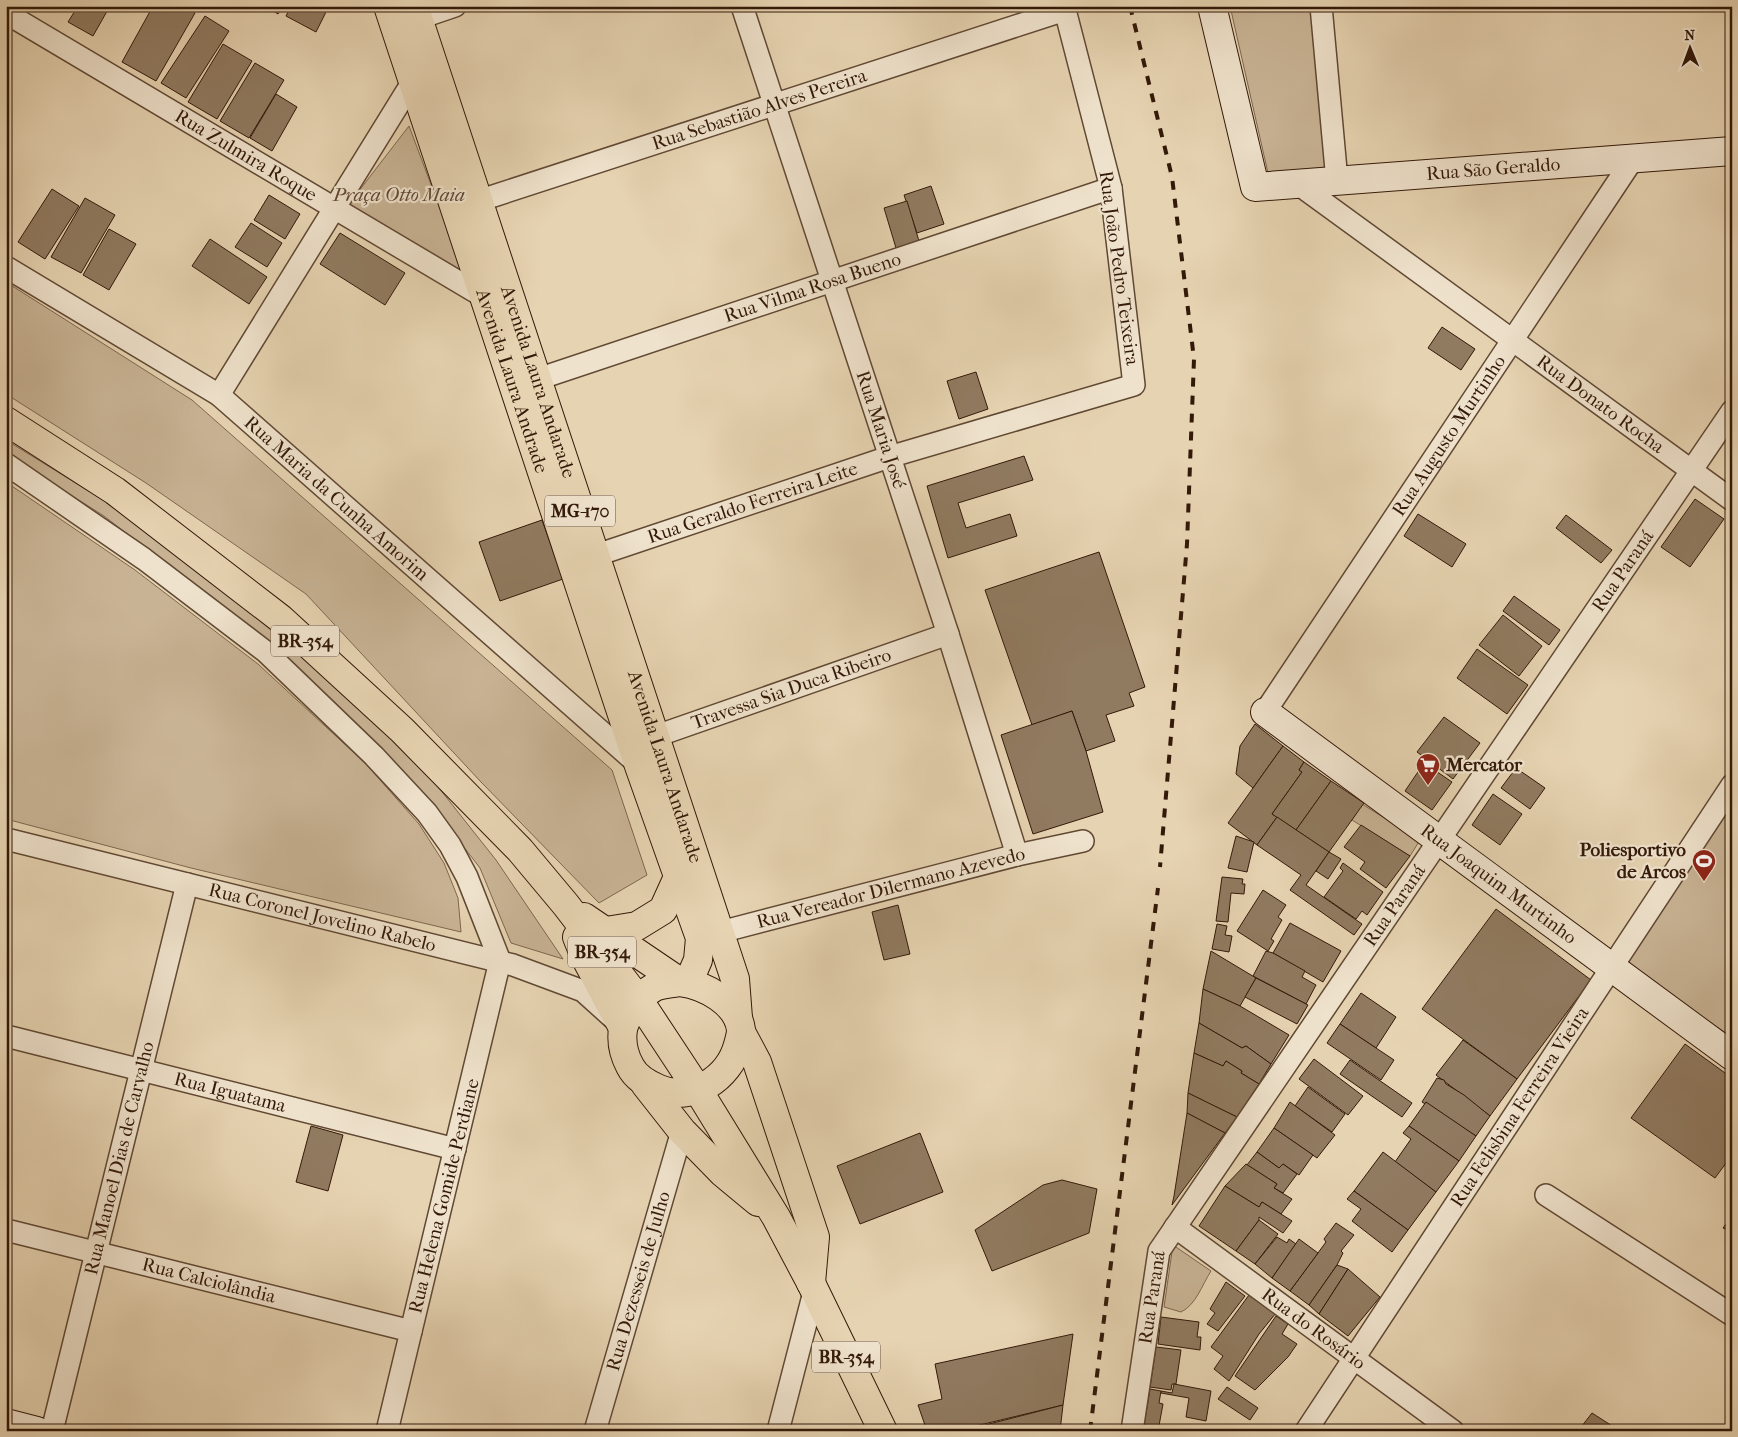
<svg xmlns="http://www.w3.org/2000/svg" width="1738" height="1437" viewBox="0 0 1738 1437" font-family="'IM FELL French Canon',serif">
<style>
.green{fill:#c8b394;stroke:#7e664e}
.building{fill:#907a60;stroke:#331909}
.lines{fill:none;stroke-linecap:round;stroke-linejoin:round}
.street-casing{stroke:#604833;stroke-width:24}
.secondary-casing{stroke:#331909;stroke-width:30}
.primary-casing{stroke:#331909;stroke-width:30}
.street{stroke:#efe2cc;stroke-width:21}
.secondary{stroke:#efe2cc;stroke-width:28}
.primary{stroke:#e6d3b1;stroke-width:28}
.rail{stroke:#331909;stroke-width:4;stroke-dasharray:9 9;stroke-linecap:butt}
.labels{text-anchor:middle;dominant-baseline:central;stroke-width:4.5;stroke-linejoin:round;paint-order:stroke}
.shield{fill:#efe2cc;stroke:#6b5544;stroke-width:1}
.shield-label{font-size:18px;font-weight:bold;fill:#331909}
.street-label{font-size:19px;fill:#331909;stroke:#efe2cc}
.park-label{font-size:19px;font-style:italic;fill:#604733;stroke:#efe2cc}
.poi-label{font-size:19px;font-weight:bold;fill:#331909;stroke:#efe2cc;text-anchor:start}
</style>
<rect width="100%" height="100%" fill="#e6d3b1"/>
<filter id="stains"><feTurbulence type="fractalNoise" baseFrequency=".004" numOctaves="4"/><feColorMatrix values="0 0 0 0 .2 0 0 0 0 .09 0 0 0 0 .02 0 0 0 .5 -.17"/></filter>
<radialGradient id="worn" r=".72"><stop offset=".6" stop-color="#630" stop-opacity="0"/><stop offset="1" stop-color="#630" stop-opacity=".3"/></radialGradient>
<g class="green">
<path d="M1230,6H1315L1330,171L1268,173Z"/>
<path d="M409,126L464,272L348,205Z"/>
<path d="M6,282L192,400L612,770L647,875L599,903L481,782L306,594L146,483L6,394Z"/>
<path d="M6,440L108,503L272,626L376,721L435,783L496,860L563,959L511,943L480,868L422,793L263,639L104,516L6,454Z"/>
<path d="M6,482L135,570L258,664L365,763L419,824L444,863L458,898L461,932L191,868L6,819Z"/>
<path d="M1732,802V1037L1621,963Z"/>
<path d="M1362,804L1420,840L1410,856L1352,820Z"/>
<path d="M1173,1245L1211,1271C1202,1285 1196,1305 1181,1312L1164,1307Z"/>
</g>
<g class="building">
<path d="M78,6H110L93,36L68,22Z"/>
<path d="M153,6H182L195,13L156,81L122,62Z"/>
<path d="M265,6H282L278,14Z"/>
<path d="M291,6H329L316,32L286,16Z"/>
<path d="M205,16L229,31L186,98L161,83Z"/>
<path d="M223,44L252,61L217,119L188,102Z"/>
<path d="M255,63L284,80L249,138L220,121Z"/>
<path d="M276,94L297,107L272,151L250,138Z"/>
<path d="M931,186L944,224L917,233L904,195Z"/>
<path d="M52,189L79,206L45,259L18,242Z"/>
<path d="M269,195L300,214L285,239L254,220Z"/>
<path d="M85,198L115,215L81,273L51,257Z"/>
<path d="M907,201L919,241L896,248L884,208Z"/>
<path d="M251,223L282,243L267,267L235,247Z"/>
<path d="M109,229L136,244L109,290L83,275Z"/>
<path d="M340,233L405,273L385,305L320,264Z"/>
<path d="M210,239L267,277L249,304L192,266Z"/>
<path d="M1442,327L1475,349L1461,370L1428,348Z"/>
<path d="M976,372L988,409L959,419L947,381Z"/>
<path d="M1024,456L1033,480L958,503L966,528L1010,514L1017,536L948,558L927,486Z"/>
<path d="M1695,499L1724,519L1690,567L1661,547Z"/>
<path d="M1418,514L1466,544L1452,567L1404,536Z"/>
<path d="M1566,515L1612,550L1601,563L1556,528Z"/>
<path d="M542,520L563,579L500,601L479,542Z"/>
<path d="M1099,552L1145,687L1129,693L1134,706L1106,715L1115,741L1086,751L1072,711L1032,725L985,590Z"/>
<path d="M1514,596L1560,630L1549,645L1503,611Z"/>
<path d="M1503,615L1542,646L1519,676L1479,645Z"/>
<path d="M1477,649L1528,685L1507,714L1457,678Z"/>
<path d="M1072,711L1086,751L1103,812L1033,834L1001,735Z"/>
<path d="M1444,717L1480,743L1453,779L1417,752Z"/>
<path d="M1255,724L1283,746L1253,788L1236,774L1240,746Z"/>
<path d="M1283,746L1304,762L1299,770L1302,772L1272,814L1277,817L1257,845L1228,823Z"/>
<path d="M1304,762L1331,781L1296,830L1272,814L1302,772L1299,770Z"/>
<path d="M1424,763L1452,782L1432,810L1405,791Z"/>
<path d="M1516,768L1545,788L1530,809L1501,788Z"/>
<path d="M1331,781L1364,803L1329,852L1296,830Z"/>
<path d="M1493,794L1522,814L1500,845L1472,825Z"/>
<path d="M1277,817L1329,852L1306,885L1362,924L1354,935L1290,890L1301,875L1257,845Z"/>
<path d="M1361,825L1410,856L1386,888L1360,869L1365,862L1344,847Z"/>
<path d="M1236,836L1254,842L1247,872L1228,868Z"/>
<path d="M1329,852L1341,859L1328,879L1316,871Z"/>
<path d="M1343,863L1383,892L1367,915L1362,911L1356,919L1324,897L1343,871L1340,868Z"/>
<path d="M1222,877L1243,879L1242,884H1245L1244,894L1231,893L1228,922L1216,921Z"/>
<path d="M1263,890L1286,905L1278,917L1282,920L1271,939L1274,941L1268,951L1237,931Z"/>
<path d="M898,905L910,954L884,960L872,912Z"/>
<path d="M1496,909L1591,980L1517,1079L1422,1009Z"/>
<path d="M1290,923L1341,951L1323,982L1273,953Z"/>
<path d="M1217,924L1227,926L1225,935L1232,936L1229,952L1212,949Z"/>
<path d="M1211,951L1256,978L1240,1006L1203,989Z"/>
<path d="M1266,951L1273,953L1305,971L1302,977L1316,985L1306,1004L1253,976Z"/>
<path d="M1256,978L1308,1005L1297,1024L1245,997Z"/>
<path d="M1203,989L1240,1006L1289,1035L1271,1064L1246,1046L1242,1048L1199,1023Z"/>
<path d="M1361,993L1396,1017L1376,1048L1340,1024Z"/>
<path d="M1199,1023L1242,1048L1246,1046L1271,1064L1259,1084L1241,1073L1242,1071L1226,1061L1223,1066L1194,1053Z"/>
<path d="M1340,1024L1394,1060L1381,1080L1327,1043Z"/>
<path d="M1463,1040L1517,1079L1490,1116L1436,1075Z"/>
<path d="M1685,1044L1732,1078V1155L1715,1178L1631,1118Z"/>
<path d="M1194,1053L1223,1066L1226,1061L1242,1071L1241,1073L1259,1084L1237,1117L1188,1093Z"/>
<path d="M1314,1059L1363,1096L1348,1115L1299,1079Z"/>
<path d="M1350,1060L1412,1103L1402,1117L1340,1074Z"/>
<path d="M1437,1078L1444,1080L1446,1084L1464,1095L1490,1116L1476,1136L1422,1102Z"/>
<path d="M1308,1087L1345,1114L1332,1132L1295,1106Z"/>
<path d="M1188,1093L1237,1117L1225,1133L1187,1113Z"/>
<path d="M1290,1102L1335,1135L1317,1158L1274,1128Z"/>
<path d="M1426,1102L1476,1136L1459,1161L1409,1126Z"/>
<path d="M1187,1113L1225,1133L1172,1205L1174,1196Z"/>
<path d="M311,1126L343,1135L328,1191L296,1182Z"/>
<path d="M1409,1126L1459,1161L1436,1192L1395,1162L1411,1139L1403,1133Z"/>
<path d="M1274,1128L1313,1155L1299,1175L1283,1164L1279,1168L1257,1152Z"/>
<path d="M920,1133L943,1192L860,1224L837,1166Z"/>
<path d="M1257,1152L1279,1168L1283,1164L1297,1174L1283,1193L1274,1188L1277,1184L1247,1165Z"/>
<path d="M1383,1152L1436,1192L1408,1230L1354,1191Z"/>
<path d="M1246,1164L1277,1184L1274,1188L1292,1199L1281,1214L1262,1202L1259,1207L1225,1186Z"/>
<path d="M1062,1180L1097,1189L1089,1233L992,1271L975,1230L1043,1185Z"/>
<path d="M1225,1186L1259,1207L1262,1202L1292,1221L1283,1233L1259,1217V1220L1236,1251L1199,1226Z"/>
<path d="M1354,1191L1408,1230L1392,1252L1352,1221L1361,1209L1347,1199Z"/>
<path d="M1732,1216V1231L1723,1228Z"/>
<path d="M1259,1220L1278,1234L1255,1264L1236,1251Z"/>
<path d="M1336,1223L1354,1235L1341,1251L1343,1253L1337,1265L1309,1305L1290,1291L1326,1242L1324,1239Z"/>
<path d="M1277,1237L1287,1243L1289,1239L1296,1244L1272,1278L1255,1264Z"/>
<path d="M1299,1239L1318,1253L1290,1291L1272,1278Z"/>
<path d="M1337,1265L1348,1269L1319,1314L1309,1305Z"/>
<path d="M1348,1269L1380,1297L1348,1336L1319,1314Z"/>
<path d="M1226,1282L1245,1296L1218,1331L1207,1324L1215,1313L1210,1309Z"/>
<path d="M1249,1295L1276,1313L1259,1334L1229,1381L1214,1369L1223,1356L1211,1347Z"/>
<path d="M1276,1316L1288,1324L1282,1334L1297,1344L1288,1357L1255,1390L1235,1376Z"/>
<path d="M1161,1317L1199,1322L1197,1337H1201L1200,1350L1158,1344Z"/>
<path d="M1073,1334L1063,1405L955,1431H927L918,1405L942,1399L935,1364Z"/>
<path d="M1156,1347L1181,1350L1176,1384H1172L1171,1390L1150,1387Z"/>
<path d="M1174,1384L1211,1391L1206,1421L1186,1417L1189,1398L1161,1393V1391L1172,1393Z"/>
<path d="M1227,1387L1258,1408L1250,1420L1218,1399Z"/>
<path d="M1150,1389L1161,1391L1159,1403L1163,1404L1158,1431H1143Z"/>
<path d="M1063,1405L1060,1431H962Z"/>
<path d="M1592,1413L1620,1431H1578Z"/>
</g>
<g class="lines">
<g class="street-casing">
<g id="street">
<path id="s1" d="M742,6L948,634L1017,855"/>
<path d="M1321,6L1337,181"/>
<path id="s2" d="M6,13L484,297"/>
<path d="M405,23L455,6"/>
<path id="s3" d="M1298,184L1732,500"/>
<path id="s4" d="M464,207L478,201L1065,10"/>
<path id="s5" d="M6,267L219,395L639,765"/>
<path id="s6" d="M523,384L1111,188"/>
<path d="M219,395L413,81"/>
<path d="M6,464L144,559L266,652L374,756L427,813L450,845L467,877L500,961L387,1431"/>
<path id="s7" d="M582,560L889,457L1134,385L1111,188L1064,6"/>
<path id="s8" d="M1265,712L1633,159"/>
<path id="s9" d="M642,741L948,634"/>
<path id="s10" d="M6,839L513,965L583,991L613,1018"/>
<path id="s11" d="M705,936L1017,855L1083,841"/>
<path id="s12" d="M6,1036L455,1149"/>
<path d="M1546,1195L1732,1315"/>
<path id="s13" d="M1175,1227L1453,1431"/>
<path id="s14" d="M6,1230L411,1331"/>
<path id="s15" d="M52,1431L187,884"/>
<path id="s16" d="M595,1431L682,1131"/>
<path d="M778,1431L814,1292"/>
<path id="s17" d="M1132,1431L1159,1251L1732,411"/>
<path id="s18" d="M1306,1431L1732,785"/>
</g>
</g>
<g class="secondary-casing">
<g id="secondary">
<path id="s19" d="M1212,6L1255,187L1732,151"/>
<path id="s20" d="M1265,712L1732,1056"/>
<path d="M6,1423L37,1431"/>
</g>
</g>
<g class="primary-casing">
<g id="primary">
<path id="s21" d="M388,6L639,766L700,938L698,960L688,983"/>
<path id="s22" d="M414,6L735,979L738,1018"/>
<path d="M6,421L115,491L281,619L402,730L520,850L566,905L638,999L698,1090L776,1217L811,1283L883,1431"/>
<path d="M584,917L680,982"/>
<path d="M606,931L637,926L663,910L678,877"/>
<path d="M577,937L585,957L623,1028"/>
<path d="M680,982C705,985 738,1003 741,1030C741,1035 739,1041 738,1045C729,1078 692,1103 659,1089C647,1084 636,1078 630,1066C624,1055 621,1042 623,1029C624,1024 634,1003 638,999C642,995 652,988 657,986C664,984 673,983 680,982Z"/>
<path d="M741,1032L757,1062L815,1237L811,1283"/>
<path d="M645,1084L682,1131L723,1173L758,1202"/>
</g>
</g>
<use href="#street" class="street"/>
<use href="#secondary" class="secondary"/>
<use href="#primary" class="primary"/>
<g class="rail">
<path d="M1130,6L1172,177L1194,359L1187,544L1160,867"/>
<path d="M1090,1431L1158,888"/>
</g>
</g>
<defs>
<g id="supermarket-pin" transform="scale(1.25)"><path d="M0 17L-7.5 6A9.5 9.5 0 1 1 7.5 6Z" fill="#8f2418" stroke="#efe2cc"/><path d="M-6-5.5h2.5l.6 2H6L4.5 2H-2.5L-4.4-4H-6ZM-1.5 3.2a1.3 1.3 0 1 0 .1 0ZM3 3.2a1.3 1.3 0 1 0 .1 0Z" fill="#fff"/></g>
<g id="stadium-pin" transform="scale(1.25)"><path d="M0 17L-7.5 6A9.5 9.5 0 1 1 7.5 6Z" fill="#8f2418" stroke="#efe2cc"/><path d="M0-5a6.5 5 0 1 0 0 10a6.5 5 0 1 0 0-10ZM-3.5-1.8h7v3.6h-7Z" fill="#fff"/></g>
</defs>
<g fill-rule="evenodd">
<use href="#supermarket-pin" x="1428" y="765"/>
<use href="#stadium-pin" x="1704" y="861"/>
</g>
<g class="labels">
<g class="shield">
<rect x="545" y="495.5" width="70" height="31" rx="4"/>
<rect x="271" y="625.5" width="68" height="31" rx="4"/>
<rect x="568" y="936.5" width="68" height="31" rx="4"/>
<rect x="812" y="1341.5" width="68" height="31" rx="4"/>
</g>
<g class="shield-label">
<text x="580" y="511">MG-170</text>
<text x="305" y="641">BR-354</text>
<text x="602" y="952">BR-354</text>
<text x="846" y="1357">BR-354</text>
</g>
<g class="street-label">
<text stroke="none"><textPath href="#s4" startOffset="311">Rua Sebastião Alves Pereira</textPath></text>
<text stroke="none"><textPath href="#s2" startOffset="279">Rua Zulmira Roque</textPath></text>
<text stroke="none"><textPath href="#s19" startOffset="425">Rua São Geraldo</textPath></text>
<text transform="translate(1119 268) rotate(82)">Rua João Pedro Teixeira</text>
<text stroke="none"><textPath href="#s6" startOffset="305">Rua Vilma Rosa Bueno</textPath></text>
<text stroke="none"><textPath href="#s21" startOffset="395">Avenida Laura Andrade</textPath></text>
<text stroke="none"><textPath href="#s22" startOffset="396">Avenida Laura Andarade</textPath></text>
<text stroke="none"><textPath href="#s3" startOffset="374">Rua Donato Rocha</textPath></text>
<text stroke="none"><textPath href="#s1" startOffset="446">Rua Maria José</textPath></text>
<text stroke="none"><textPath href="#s8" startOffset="332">Rua Augusto Murtinho</textPath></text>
<text stroke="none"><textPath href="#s5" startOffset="405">Rua Maria da Cunha Amorim</textPath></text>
<text stroke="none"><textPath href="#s7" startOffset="180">Rua Geraldo Ferreira Leite</textPath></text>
<text stroke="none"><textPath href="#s17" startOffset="1005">Rua Paraná</textPath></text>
<text stroke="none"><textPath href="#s9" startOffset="158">Travessa Sia Duca Ribeiro</textPath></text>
<text stroke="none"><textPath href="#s22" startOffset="801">Avenida Laura Andarade</textPath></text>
<text stroke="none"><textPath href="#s20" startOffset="290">Rua Joaquim Murtinho</textPath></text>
<text stroke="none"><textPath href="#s11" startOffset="192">Rua Vereador Dilermano Azevedo</textPath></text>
<text stroke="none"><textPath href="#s17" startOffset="600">Rua Paraná</textPath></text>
<text stroke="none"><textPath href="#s10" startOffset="326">Rua Coronel Jovelino Rabelo</textPath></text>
<text stroke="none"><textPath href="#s12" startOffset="231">Rua Iguatama</textPath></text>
<text stroke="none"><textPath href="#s18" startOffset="388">Rua Felisbina Ferreira Vieira</textPath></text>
<text stroke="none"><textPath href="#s15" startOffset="281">Rua Manoel Dias de Carvalho</textPath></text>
<text transform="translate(444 1196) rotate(-76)">Rua Helena Gomide Perdiane</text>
<text stroke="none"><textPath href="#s14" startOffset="209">Rua Calciolândia</textPath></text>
<text stroke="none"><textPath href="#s16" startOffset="156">Rua Dezesseis de Julho</textPath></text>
<text stroke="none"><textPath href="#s17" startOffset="135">Rua Paraná</textPath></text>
<text stroke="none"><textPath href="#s13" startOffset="172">Rua do Rosário</textPath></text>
</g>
<g class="park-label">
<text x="399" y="195">Praça Otto Maia</text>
</g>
<g class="poi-label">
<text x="1446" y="765">Mercator</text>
<text x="1686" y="850" text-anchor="end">Poliesportivo<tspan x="1686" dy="22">de Arcos</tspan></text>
</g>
</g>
<rect width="1738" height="1437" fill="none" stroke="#e6d3b1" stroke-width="25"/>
<rect x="8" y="8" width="1723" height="1422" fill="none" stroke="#331909" stroke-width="2.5"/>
<rect x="12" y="12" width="1713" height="1412" fill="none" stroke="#331909"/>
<g transform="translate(1690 48) rotate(359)" stroke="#efe2cc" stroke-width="4" paint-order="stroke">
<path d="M0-4L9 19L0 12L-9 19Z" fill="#331909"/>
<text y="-8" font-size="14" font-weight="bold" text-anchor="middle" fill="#331909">N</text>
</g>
<rect width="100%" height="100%" filter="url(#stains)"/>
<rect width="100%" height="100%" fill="url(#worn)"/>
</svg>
